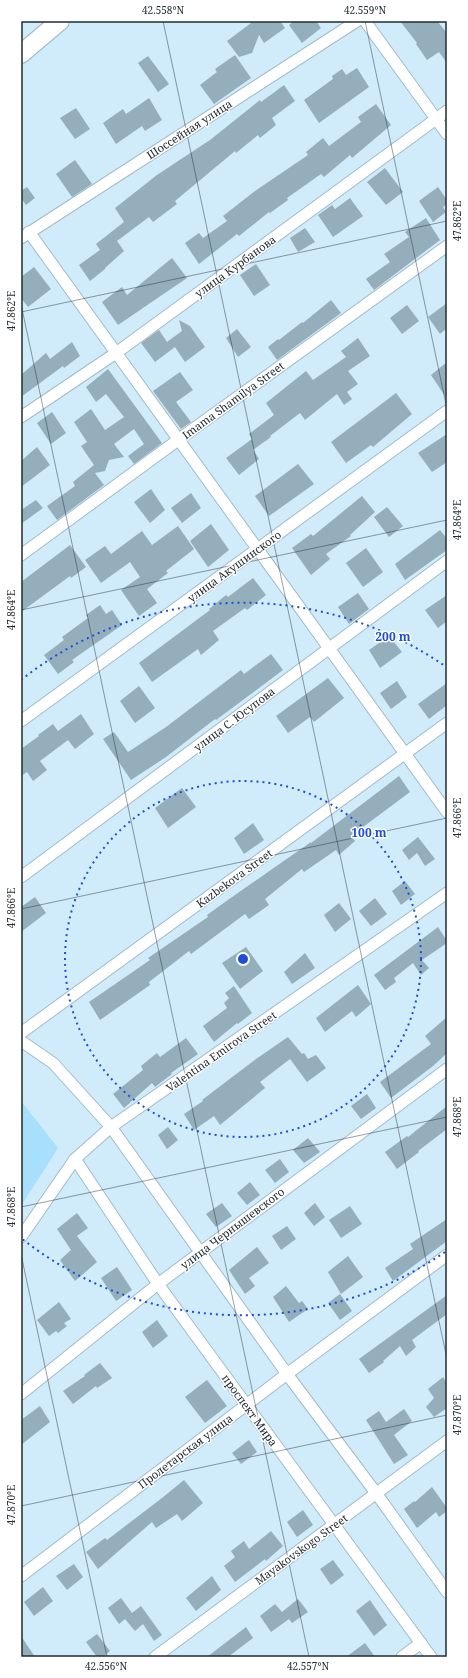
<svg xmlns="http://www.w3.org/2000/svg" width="468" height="1678" viewBox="0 0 468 1678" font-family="'Noto Serif',serif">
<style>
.green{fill:#a7dffd}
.building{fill:#94aebc}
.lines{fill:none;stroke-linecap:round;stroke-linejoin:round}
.minor-casing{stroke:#a1bbc9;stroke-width:13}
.trunk-casing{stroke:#a1bbc9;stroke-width:20}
.minor{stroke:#fff;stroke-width:11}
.trunk{stroke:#fff;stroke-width:18}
.ticks{fill:none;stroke:#222c32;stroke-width:1;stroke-opacity:0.45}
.ring{fill:none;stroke:#1d4ed8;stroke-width:2;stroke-dasharray:2 4}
.labels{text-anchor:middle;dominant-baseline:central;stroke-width:3;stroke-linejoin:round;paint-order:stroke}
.street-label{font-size:11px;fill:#222c32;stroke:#fff}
.centre{fill:#1d4ed8;stroke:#fff;stroke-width:2}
.ring-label{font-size:12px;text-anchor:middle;font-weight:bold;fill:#1d4ed8;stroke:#fff;stroke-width:3;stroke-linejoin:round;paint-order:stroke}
.neatline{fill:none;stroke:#222c32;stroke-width:1.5}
.ticks-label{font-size:10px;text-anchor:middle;fill:#222c32}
</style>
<rect width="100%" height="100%" fill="#d0ebf9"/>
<path class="green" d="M21,1101L58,1148L21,1206Z"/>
<g class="building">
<path d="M250,21H280L285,28L264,43L259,35L252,53L239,57L227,41L251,23Z"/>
<path d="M294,21H316L321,28L302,43L289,25Z"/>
<path d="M400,21H437L447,33V63L439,52L427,60L416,44L417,43Z"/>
<path d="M235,55L251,78L214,104L200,85L217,72L215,69Z"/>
<path d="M148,56L169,84L158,92L138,63Z"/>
<path d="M357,68L369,87L319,123L304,100L333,79L332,76L342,69L346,75Z"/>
<path d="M284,85L295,101L272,118L276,125L260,138L258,135L236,153L235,151L175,201L177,204L153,222L149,217L117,241L124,251L105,268V269L90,281L79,265L100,250L96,244L124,222L115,208L157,175L210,140L260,100L261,102Z"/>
<path d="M149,98L162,120L145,131L142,126L116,144L103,123L123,109L126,114Z"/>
<path d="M376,104L391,125L352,158L350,155L324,177L321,174L287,198L288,200L270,213L269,212L239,236L237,234L199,264L185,243L199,233L203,238L227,221L223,216L255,191L308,155L306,152L323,138L329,146L361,122L358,117Z"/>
<path d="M76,108L90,129L75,139L60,118Z"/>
<path d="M75,160L92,184L72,197L56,174Z"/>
<path d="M385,168L403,192L386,205L367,182Z"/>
<path d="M27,187L35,198L26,205L21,198V191Z"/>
<path d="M438,187L447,200V204L443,207L446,212L433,222L419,201Z"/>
<path d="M350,198L363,216L333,237L318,215L332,205L335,209Z"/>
<path d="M426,218L440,240L374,290L366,279L390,262L384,254L409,237L405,232Z"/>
<path d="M305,228L315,242L298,252L290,238Z"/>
<path d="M172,258L187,278L118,325L102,302L122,287L127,295Z"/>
<path d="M256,264L270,285L254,296L240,275Z"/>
<path d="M34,267L51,289L28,307L21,298V277Z"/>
<path d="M331,300L341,313L277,360L268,347L278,339L279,340L302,322L303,323Z"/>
<path d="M447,303V328L440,334L428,317Z"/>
<path d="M407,305L419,321L402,334L390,318Z"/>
<path d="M179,320L190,326L205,347L185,362L175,347L155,362L141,343L159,330L167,342L182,331Z"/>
<path d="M237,329L251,347L238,357L226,338Z"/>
<path d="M358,338L370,356L348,371L358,384L347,392L352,399L344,405L337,394L305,420L300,413L270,436L271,437L253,450L259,459L239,475L226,458L252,439L249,434L274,415L266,403L306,371L313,380L346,357L341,351Z"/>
<path d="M72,342L80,356L64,368L63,366L21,397V375L46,353L50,359Z"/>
<path d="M447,362V399L431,375Z"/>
<path d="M108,369L162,443L134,464L128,456L144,444L134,429L114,444L124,457L109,460L105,471L95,473L104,485L57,520L47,506L75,486L73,482L94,465L81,446L87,442L74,422L91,409L105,430L124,417L106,394L96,402L86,387Z"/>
<path d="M180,372L193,390L176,402L191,422L181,429L153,391Z"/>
<path d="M396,393L412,414L373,447L371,445L346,463L331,442Z"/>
<path d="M52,412L66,433L51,444L37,423Z"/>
<path d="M447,434V462L432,472L418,453Z"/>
<path d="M37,447L50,465L21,487V461Z"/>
<path d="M298,464L314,484L269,516L255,496Z"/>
<path d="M151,489L165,510L150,523L134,502Z"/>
<path d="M191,493L201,508L182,523L171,508Z"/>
<path d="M362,496L375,512L350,535L351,536L326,554L330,559L311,575L292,548L311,534L313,536Z"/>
<path d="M36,500L43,508L21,524V510Z"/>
<path d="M387,507L403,526L389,537L374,517Z"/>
<path d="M211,524L229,550L208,567L190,541Z"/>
<path d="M178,526L194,549L166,571L168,573L147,589L157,603L139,616L121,590L140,577L130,562L101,583L85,560L105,546L111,554L142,531L152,545Z"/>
<path d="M440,530L447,539V550L405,580L395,564Z"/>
<path d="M70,545L86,567L71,578L70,576L21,612V582Z"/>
<path d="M366,548L383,572L363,587L346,563Z"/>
<path d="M253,578L266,595L247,610L245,608L213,631L219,640L201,655L198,649L152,682L139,663L210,610L209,609L226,595L228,597Z"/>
<path d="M358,593L369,609L349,624L338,607Z"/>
<path d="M447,595V621L438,628L425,610Z"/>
<path d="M100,605L106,614L112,610L122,625L72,660L74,662L58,674L44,655L64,640L62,637L88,618L86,615Z"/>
<path d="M389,636L402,652L380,668L369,650Z"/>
<path d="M271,654L283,670L216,720L215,719L166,757L131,780L103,739L114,732L128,752L166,727L241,670L244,674Z"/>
<path d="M328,678L344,698L314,722L310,717L288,733L276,716Z"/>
<path d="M397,681L407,697L391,709L380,693Z"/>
<path d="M447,683V705L429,719L418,704Z"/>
<path d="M139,686L155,708L135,723L120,701Z"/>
<path d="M81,714L94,734L75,749L68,740L40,761L47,770L33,781L27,772L21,776V749L39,736L38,735L53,724L58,731Z"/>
<path d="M399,776L410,792L351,836L355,841L339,855L336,850L304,872L302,869L265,899L269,905L249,919L245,914L191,954L189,951L149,982L150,985L100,1020L89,1002L150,960L148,958L208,917L207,915L225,902L311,842V843Z"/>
<path d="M182,788L196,807L168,828L155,808Z"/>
<path d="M253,823L264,840L244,854L234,838Z"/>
<path d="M418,837L435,859L425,866L417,853L409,860L402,850Z"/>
<path d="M405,881L415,894L401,905L392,891Z"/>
<path d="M35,897L46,913L21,932V907Z"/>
<path d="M375,898L387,914L371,926L359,911Z"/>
<path d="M339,903L351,919L335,932L324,915Z"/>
<path d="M438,927L447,941V943L422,960L429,968L421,975L413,963L394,978L396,982L385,990L374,975Z"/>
<path d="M246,947L263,971L240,989L222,963Z"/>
<path d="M305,953L315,968L292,984L284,972Z"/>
<path d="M358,985L371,1004L356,1017L352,1011L325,1032L316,1018Z"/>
<path d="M234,986L252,1013L238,1024L237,1023L214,1042L203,1026L227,1008L224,1003L229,998L225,993Z"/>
<path d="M447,1017V1053L433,1066L391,1098L380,1082L431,1044L425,1036Z"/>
<path d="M288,1037L302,1054L304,1053L308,1059L316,1055L326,1068L307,1082L290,1059L260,1082L265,1088L220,1125L214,1116L194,1130L184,1114L203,1101L202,1100L256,1059Z"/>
<path d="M186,1038L198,1054L171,1073L172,1074L155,1087L152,1083L124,1108L113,1094L143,1070L141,1066L157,1053L160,1057Z"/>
<path d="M367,1094L376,1108L361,1119L351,1106Z"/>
<path d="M447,1106V1129L418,1151L419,1152L397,1169L385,1152L407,1136L408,1137Z"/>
<path d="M168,1127L178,1140L167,1149L158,1135Z"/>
<path d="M308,1138L320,1152L304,1163L293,1150Z"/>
<path d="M280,1159L289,1172L275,1183L265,1170Z"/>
<path d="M250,1182L260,1195L247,1205L237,1193Z"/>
<path d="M222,1203L232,1216L216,1227L206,1214Z"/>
<path d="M315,1203L325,1217L314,1226L304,1213Z"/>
<path d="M350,1206L362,1224L341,1238L329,1220Z"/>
<path d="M77,1213L88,1228L77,1236L97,1262L75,1281L60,1260L71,1250L57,1229Z"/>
<path d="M447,1219V1241L393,1281L385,1268L413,1249L410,1244Z"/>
<path d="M287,1226L296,1239L281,1250L272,1236Z"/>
<path d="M257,1247L269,1263L249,1278L255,1286L245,1294L229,1270Z"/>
<path d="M348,1256L363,1277L341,1294L328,1272Z"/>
<path d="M117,1267L132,1290L116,1301L101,1278Z"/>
<path d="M286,1286L299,1303L302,1301L308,1309L289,1322L273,1297Z"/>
<path d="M340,1294L352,1311L340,1320L328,1303Z"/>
<path d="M447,1295V1314L412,1340L416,1347L406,1356L400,1346L383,1361L384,1362L369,1373L359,1359Z"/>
<path d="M59,1302L71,1319L64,1323L67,1326L58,1333L56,1331L49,1336L37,1320Z"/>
<path d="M157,1320L168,1336L153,1348L142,1332Z"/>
<path d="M100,1363L112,1378L97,1388L96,1386L73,1404L63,1391L85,1376L84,1375Z"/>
<path d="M443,1377L447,1383V1408L434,1417L426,1407L434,1398L428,1389Z"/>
<path d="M207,1380L227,1406L205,1423L185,1397Z"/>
<path d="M40,1406L50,1422L21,1445V1420Z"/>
<path d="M404,1409L412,1421L394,1435L408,1455L394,1464L366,1420L379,1411L386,1422Z"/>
<path d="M249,1440L257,1452L241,1464L232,1453Z"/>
<path d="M184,1480L203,1503L182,1521L177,1514L156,1528L152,1522L98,1569L86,1552L105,1538L107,1540L162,1498Z"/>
<path d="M432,1487L447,1508V1511L439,1517L436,1512L417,1528L404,1509L414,1501L415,1502Z"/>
<path d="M303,1510L313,1525L297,1537L287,1522Z"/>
<path d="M271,1531L283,1546L266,1561L265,1559L235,1582L224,1566L235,1557L231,1551L244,1541L249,1549Z"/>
<path d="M333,1560L344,1575L331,1585L320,1569Z"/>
<path d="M74,1564L83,1577L67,1590L56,1576Z"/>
<path d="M212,1576L221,1590L196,1611L186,1598Z"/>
<path d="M43,1587L53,1601L34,1616L24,1602Z"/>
<path d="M121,1598L132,1613L141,1606L162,1635L154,1641L143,1624L135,1631L125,1619L119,1624L108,1608Z"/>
<path d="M298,1599L308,1612L292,1623L289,1619L271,1632L260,1616L275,1604L282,1612Z"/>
<path d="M370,1600L387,1625L374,1636L356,1611Z"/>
<path d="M246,1627L253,1638L228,1657H207Z"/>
<path d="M97,1634L110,1651L103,1657H97L86,1642Z"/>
<path d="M21,1636L35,1657H21Z"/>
<path d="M365,1643L375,1657H346Z"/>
</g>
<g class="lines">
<g class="minor-casing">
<g id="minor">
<path d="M365,21L447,134"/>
<path d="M29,232L447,812"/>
<path d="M21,238L357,21"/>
<path d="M21,417L116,353L447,111"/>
<path d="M21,555L178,440L447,246"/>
<path d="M21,721L447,411"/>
<path d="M21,877L447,561"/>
<path d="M21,1033L447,723"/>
<path d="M21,1041L53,1063L111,1127L287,1374L376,1493L447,1592"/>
<path d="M75,1159L158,1284L431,1657"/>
<path d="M21,1237L75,1159L111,1127L447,893"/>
<path d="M21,1394L158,1284L447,1069"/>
<path d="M21,1576L287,1374L447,1255"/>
<path d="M155,1657L447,1441"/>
<path d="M402,1657L421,1643"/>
</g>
</g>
<g class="trunk-casing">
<path id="trunk" d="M21,54L60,21"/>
</g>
<use href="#minor" class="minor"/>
<use href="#trunk" class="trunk"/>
</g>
<path class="ticks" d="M163,21L447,1359M365,21L447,409M21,304L309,1657M21,312L447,221M21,610L447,520M21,909L447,818M21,1207L447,1117M21,1254L107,1657M21,1506L447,1415"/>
<g class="ring">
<circle cx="243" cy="959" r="178"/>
<path d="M445 1252A356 356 0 0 1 21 1238M21 680A356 356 0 0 1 445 666"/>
</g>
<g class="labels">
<g class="street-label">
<text transform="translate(189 129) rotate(-33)">Шоссейная улица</text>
<text transform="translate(235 266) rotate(-36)">улица Курбанова</text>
<text transform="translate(233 400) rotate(-36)">Imama Shamilya Street</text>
<text transform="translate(234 566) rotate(-36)">улица Акушинского</text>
<text transform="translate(234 719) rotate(-37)">улица С. Юсупова</text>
<text transform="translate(234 878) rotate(-36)">Kazbekova Street</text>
<text transform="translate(221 1051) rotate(-35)">Valentina Emirova Street</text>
<text transform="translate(232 1228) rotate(-37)">улица Чернышевского</text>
<text transform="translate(250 1410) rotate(54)">проспект Мира</text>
<text transform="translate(185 1451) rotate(-37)">Пролетарская улица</text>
<text transform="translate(301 1549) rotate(-36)">Mayakovskogo Street</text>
</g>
</g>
<circle cx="243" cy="959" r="6" class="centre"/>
<g class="ring-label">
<text x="393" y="641">200 m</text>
<text x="369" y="837">100 m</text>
</g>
<rect width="468" height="1678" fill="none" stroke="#ffffff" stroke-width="44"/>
<rect x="22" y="22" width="424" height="1634" class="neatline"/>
<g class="ticks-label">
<text x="163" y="14">42.558°N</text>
<text x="365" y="14">42.559°N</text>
<text transform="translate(457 221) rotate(-90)" y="4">47.862°E</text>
<text transform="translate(11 311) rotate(-90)" y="4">47.862°E</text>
<text transform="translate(457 520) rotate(-90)" y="4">47.864°E</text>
<text transform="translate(11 610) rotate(-90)" y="4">47.864°E</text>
<text transform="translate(457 818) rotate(-90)" y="4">47.866°E</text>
<text transform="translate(11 908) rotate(-90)" y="4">47.866°E</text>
<text transform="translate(457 1117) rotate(-90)" y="4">47.868°E</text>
<text transform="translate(11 1207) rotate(-90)" y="4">47.868°E</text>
<text transform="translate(457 1415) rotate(-90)" y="4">47.870°E</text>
<text transform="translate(11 1505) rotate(-90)" y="4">47.870°E</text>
<text x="106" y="1670">42.556°N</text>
<text x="308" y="1670">42.557°N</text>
</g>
</svg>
